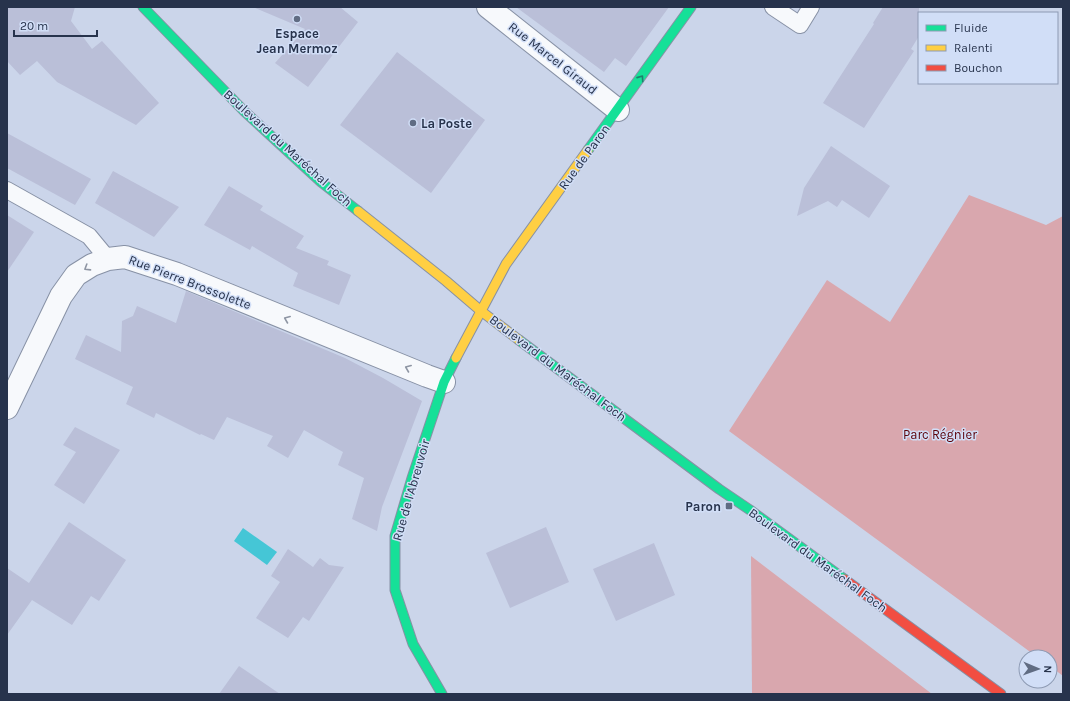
<svg xmlns="http://www.w3.org/2000/svg" width="1070" height="701" viewBox="0 0 1070 701" font-family="Karla,sans-serif">
<style>
.green{fill:#d9a7ae}
.water{fill:#45c6d6}
.building{fill:#babfd8}
.lines{fill:none;stroke-linecap:round;stroke-linejoin:round}
.lane-casing{stroke:#8791a5;stroke-width:18}
.street-casing{stroke:#8791a5;stroke-width:24}
.fast-casing{stroke:#8791a5;stroke-width:11}
.slow-casing{stroke:#8791a5;stroke-width:11}
.jam-casing{stroke:#8791a5;stroke-width:11}
.lane{stroke:#f7f9fc;stroke-width:16}
.street{stroke:#f7f9fc;stroke-width:22}
.fast{stroke:#16e098;stroke-width:9}
.slow{stroke:#ffcf43;stroke-width:9}
.jam{stroke:#f24e42;stroke-width:9}
.oneway{stroke:#1f816e}
.oneway2{stroke:#8f96a4}
.poi-dot{fill:#606c83;stroke:#d1def7;stroke-width:1.5}
.labels{text-anchor:middle;dominant-baseline:central;stroke-width:3;stroke-linejoin:round;paint-order:stroke}
.poi-label{font-size:13px;font-weight:bold;fill:#27334c;stroke:#d1def7}
.street-label{font-size:13px;fill:#27334c;stroke:#d1def7}
.park-label{font-size:13px;fill:#5c0008;stroke:#d1def7}
</style>
<rect width="100%" height="100%" fill="#cbd5ea"/>
<g class="green">
<path d="M969,195L1046,225L1063,216V676L1050,666V657H1037L729,431L827,280L890,322Z"/>
<path d="M751,556L932,694H752Z"/>
</g>
<path class="water" d="M243,528L277,552L267,565L234,541Z"/>
<g class="building">
<path d="M7,7H75L71,21L92,49L102,41L159,103L136,125L57,82L37,61L20,75L7,61Z"/>
<path d="M253,7H340L358,22L308,87L275,63L305,29Z"/>
<path d="M516,7H669L626,66L615,58L604,72Z"/>
<path d="M883,7H919V36L911,49L914,51L864,128L823,103L874,24L873,23Z"/>
<path d="M397,52L485,120L431,193L340,125Z"/>
<path d="M7,133L91,179L75,205L7,168Z"/>
<path d="M831,146L890,186L869,218L842,200L837,207L828,201L797,216L804,188Z"/>
<path d="M113,171L179,207L154,237L95,203Z"/>
<path d="M229,186L263,206L260,210L304,236L296,248L329,261L327,265L351,275L339,305L293,286L298,273L252,246L250,250L204,225Z"/>
<path d="M7,215L34,232L7,272Z"/>
<path d="M186,291L345,358L383,378L422,401L382,507L377,531L352,519L364,478L338,465L343,452L304,430L288,458L267,446L273,436L227,417L214,440L201,434L200,435L156,413L154,418L126,404L133,387L75,359L86,335L121,352L122,321L133,316L137,306L176,323Z"/>
<path d="M75,427L120,450L84,504L54,485L76,452L63,445Z"/>
<path d="M69,522L126,560L99,601L91,596L72,625L32,600L7,635V568L29,583Z"/>
<path d="M546,527L569,582L510,608L486,553Z"/>
<path d="M654,543L675,595L616,621L593,569Z"/>
<path d="M288,549L313,567L320,558L329,565L344,567L309,621L303,617L288,638L256,618L280,582L271,576Z"/>
<path d="M239,666L280,694H219Z"/>
</g>
<g class="lines">
<g class="lane-casing">
<g id="lane">
<path d="M773,7L800,25L811,7"/>
<path d="M7,190L89,236L108,259"/>
</g>
</g>
<g class="street-casing">
<g id="street">
<path d="M488,7L618,110"/>
<path d="M7,408L61,296L76,275L92,265L108,259L125,257L177,274L427,376L444,382"/>
</g>
</g>
<g class="fast-casing">
<g id="fast">
<path d="M143,7L244,111L321,182L358,211"/>
<path d="M588,150L691,7"/>
<path d="M519,340L719,489L750,510L844,579"/>
<path d="M442,694L413,644L395,590V536L412,478L444,382L456,358"/>
</g>
</g>
<g class="slow-casing">
<g id="slow">
<path d="M358,211L446,281L481,311L519,340"/>
<path d="M456,358L506,264L588,150"/>
</g>
</g>
<g class="jam-casing">
<path id="jam" d="M844,579L1001,694"/>
</g>
<use href="#lane" class="lane"/>
<use href="#street" class="street"/>
<use href="#fast" class="fast"/>
<use href="#slow" class="slow"/>
<use href="#jam" class="jam"/>
</g>
<defs><path id="oneway-chevron" d="M-2-3.5L2.5 0L-2 3.5" fill="none" stroke-width="1.6" stroke-linecap="round" stroke-linejoin="round"/></defs>
<use class="oneway" href="#oneway-chevron" transform="translate(641 78) rotate(-55)"/>
<g class="oneway2">
<use href="#oneway-chevron" transform="translate(87 268) rotate(148)"/>
<use href="#oneway-chevron" transform="translate(287 319) rotate(-158)"/>
<use href="#oneway-chevron" transform="translate(408 368) rotate(-158)"/>
</g>
<g class="poi-dot">
<circle cx="297" cy="19" r="4"/>
<circle cx="413" cy="123" r="4"/>
<rect x="725" y="502" width="8" height="8" rx="2"/>
</g>
<g class="labels">
<g class="poi-label">
<text x="297" y="33">Espace<tspan x="297" dy="15">Jean Mermoz</tspan></text>
<text x="421" y="123" text-anchor="start">La Poste</text>
<text x="721" y="506" text-anchor="end">Paron</text>
</g>
<g class="street-label">
<text transform="translate(553 58) rotate(38)">Rue Marcel Giraud</text>
<text transform="translate(288 148) rotate(42)">Boulevard du Maréchal Foch</text>
<text transform="translate(584 157) rotate(-54)">Rue de Paron</text>
<text transform="translate(190 282) rotate(21)">Rue Pierre Brossolette</text>
<text transform="translate(558 368) rotate(37)">Boulevard du Maréchal Foch</text>
<text transform="translate(411 490) rotate(-74)">Rue de l'Abreuvoir</text>
<text transform="translate(818 560) rotate(36)">Boulevard du Maréchal Foch</text>
</g>
<g class="park-label">
<text x="940" y="434">Parc Régnier</text>
</g>
</g>
<rect width="1070" height="701" fill="none" stroke="#27334c" stroke-width="16"/>
<rect x="918" y="12" width="140" height="72" fill="#d1def7" stroke="#8d9ab3"/>
<rect x="926" y="25" width="20" height="6" fill="#16e098" stroke="#8d9ab3"/>
<text x="954" y="32" font-size="12" fill="#27334c">Fluide</text>
<rect x="926" y="45" width="20" height="6" fill="#ffcf43" stroke="#8d9ab3"/>
<text x="954" y="52" font-size="12" fill="#27334c">Ralenti</text>
<rect x="926" y="65" width="20" height="6" fill="#f24e42" stroke="#8d9ab3"/>
<text x="954" y="72" font-size="12" fill="#27334c">Bouchon</text>
<g transform="translate(1038 669) rotate(92)"><circle r="19" fill="#d1def7" stroke="#8d9ab3"/>
<path d="M0-3L7 15L0 10L-7 15Z" fill="#606c83"/>
<text y="-6" font-size="11" font-weight="bold" text-anchor="middle" fill="#27334c">N</text>
</g>
<path d="M14 30v6h83v-6" fill="none" stroke="#27334c" stroke-width="2"/>
<text x="20" y="30" font-size="12" fill="#27334c" stroke="#d1def7" stroke-width="3" paint-order="stroke">20 m</text>
</svg>
